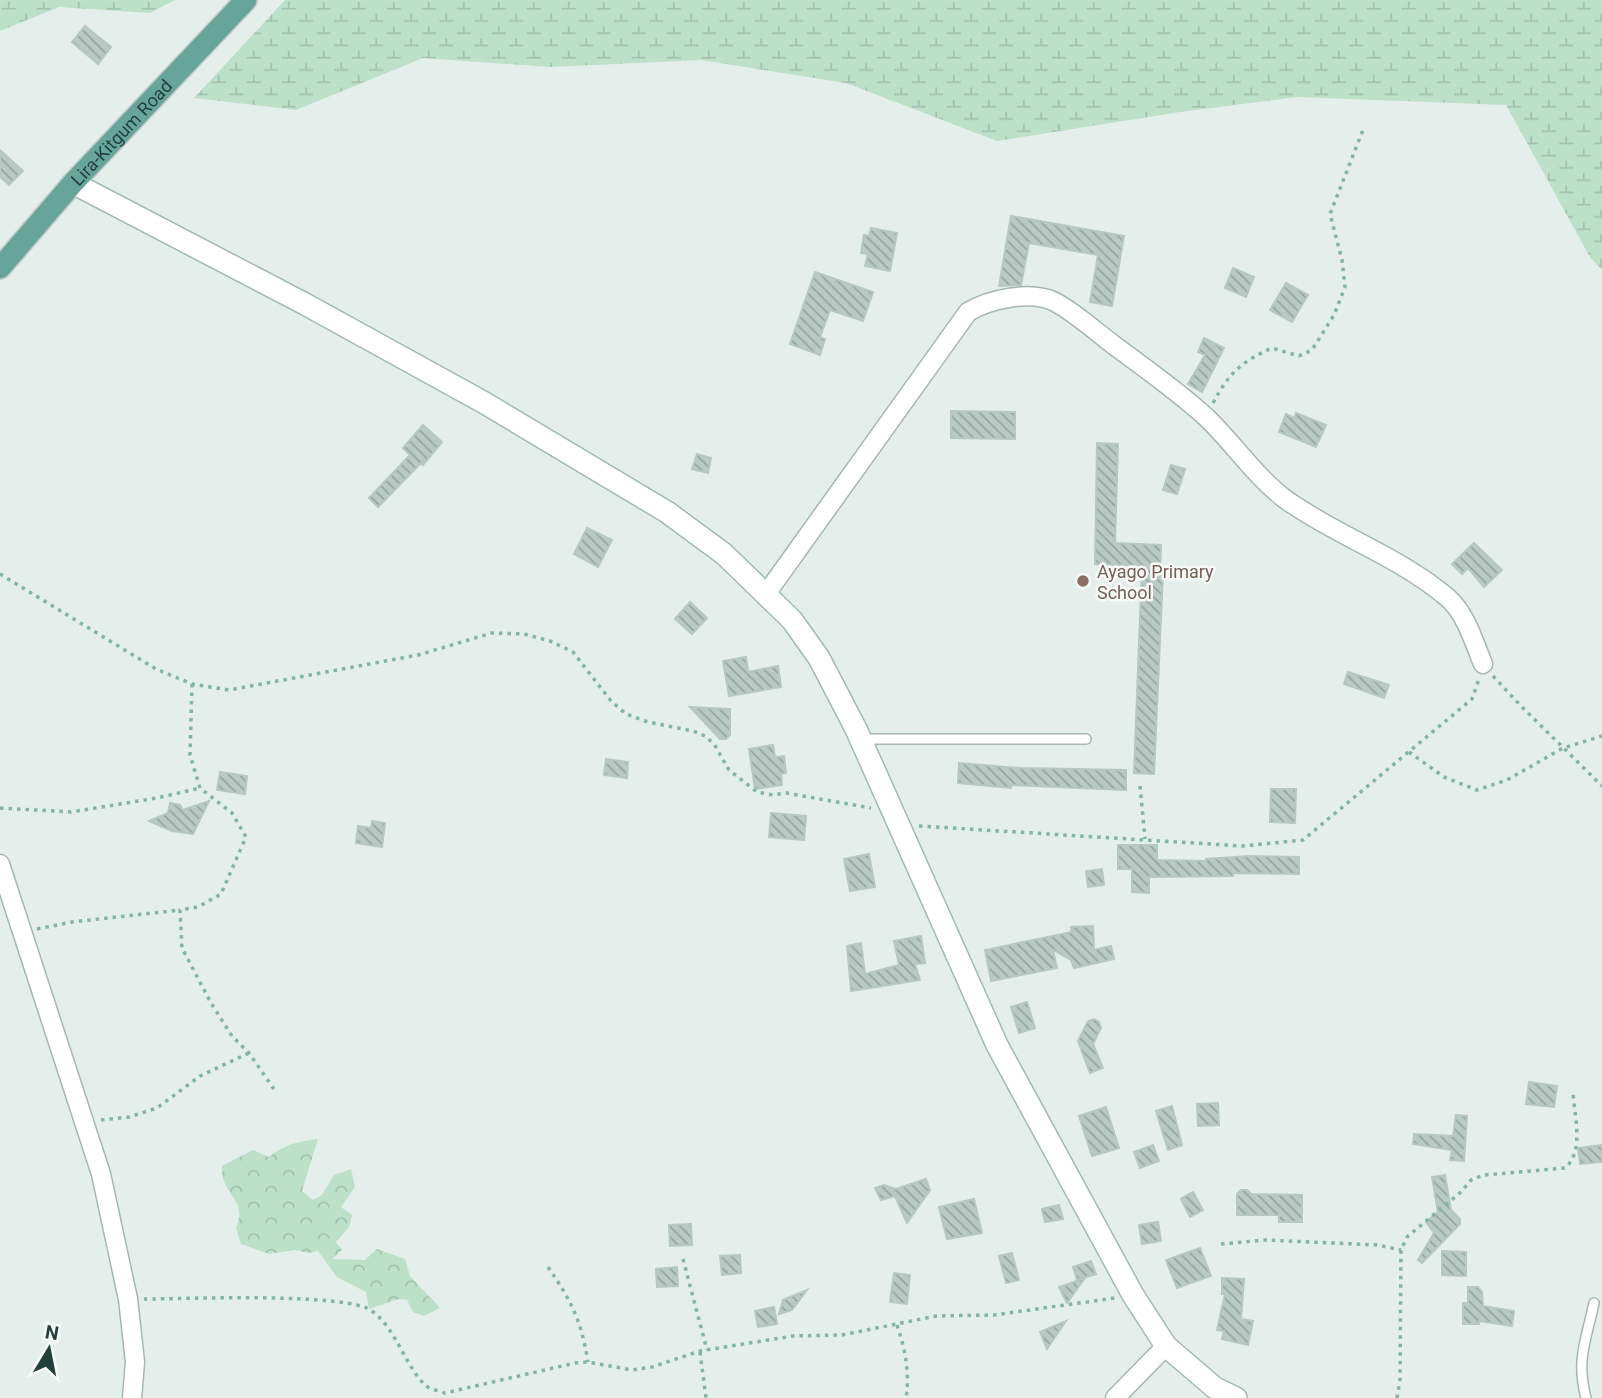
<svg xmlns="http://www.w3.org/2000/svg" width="1602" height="1398" viewBox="0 0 1602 1398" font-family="Roboto,sans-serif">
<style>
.forest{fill:url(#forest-crowns)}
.wetland{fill:url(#wetland-marsh)}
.building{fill:url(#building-back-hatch);stroke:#b6c8c2;stroke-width:2}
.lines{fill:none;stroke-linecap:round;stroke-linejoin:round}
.lane-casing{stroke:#a6b7b3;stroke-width:12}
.street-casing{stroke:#a6b7b3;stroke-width:21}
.secondary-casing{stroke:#a2bab4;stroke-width:24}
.primary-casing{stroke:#c1cac8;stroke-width:24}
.path{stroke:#84b3a8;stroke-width:3.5;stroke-dasharray:3.5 5;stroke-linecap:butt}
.lane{stroke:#fff;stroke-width:9}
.street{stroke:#fff;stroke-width:18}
.secondary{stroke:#fff;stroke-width:21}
.primary{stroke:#67a59a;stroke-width:21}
.education-dot{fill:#8d6e63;stroke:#f5faf8;stroke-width:2.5}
.labels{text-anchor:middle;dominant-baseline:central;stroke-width:5;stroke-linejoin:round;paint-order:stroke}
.street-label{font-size:18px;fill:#23413b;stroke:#f5faf8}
.education-label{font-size:18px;fill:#785e54;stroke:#f5faf8;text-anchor:start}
</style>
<defs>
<pattern id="forest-crowns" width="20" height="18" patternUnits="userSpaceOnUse" patternTransform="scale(1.75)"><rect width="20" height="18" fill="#bde0c9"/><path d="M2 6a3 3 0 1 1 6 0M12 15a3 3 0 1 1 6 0" fill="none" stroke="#a2c1ae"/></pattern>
<pattern id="wetland-marsh" width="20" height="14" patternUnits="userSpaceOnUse" patternTransform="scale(1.75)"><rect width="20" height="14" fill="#bde0c9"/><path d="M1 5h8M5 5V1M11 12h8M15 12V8" fill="none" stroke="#a2c1ae"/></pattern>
<pattern id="building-back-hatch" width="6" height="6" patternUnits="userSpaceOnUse" patternTransform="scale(1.75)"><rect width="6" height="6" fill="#b9c9c4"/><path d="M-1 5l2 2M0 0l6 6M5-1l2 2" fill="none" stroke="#96a5a0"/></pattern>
</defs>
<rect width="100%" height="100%" fill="#e4eeeb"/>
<path class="forest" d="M318,1139L302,1191L313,1200L322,1195L334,1175L351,1169L355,1187L341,1207L352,1215L349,1227L336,1242L342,1250L332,1259L365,1260L377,1249L405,1259L410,1276L440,1308L424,1316L413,1312L407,1300L399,1299L369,1309L366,1292L337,1277L318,1251L309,1253L295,1250L269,1254L241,1244L236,1228C249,1199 220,1195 222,1166L253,1150L269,1157C284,1145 299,1141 318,1139Z"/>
<g class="wetland">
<path d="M0,0H175L150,13L59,7L0,31Z"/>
<path d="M285,0H1602V270L1590,257L1506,105L1297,97L1180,112L997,141L846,83L701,60L550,67L423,58L296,110L194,98Z"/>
</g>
<g class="building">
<path d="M85,26L111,47L98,64L72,42Z"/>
<path d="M0,150L23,171L9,185L0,177Z"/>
<path d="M1011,216L1124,236L1112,306L1090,302L1098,255L1029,243L1021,285L999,286Z"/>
<path d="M871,228L897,233L890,271L865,266L868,254L861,253L864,235L869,236Z"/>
<path d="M1233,268L1254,277L1246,297L1225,288Z"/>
<path d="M815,272L873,292L863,321L830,310L820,337L825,339L820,355L790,344Z"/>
<path d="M1286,283L1308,295L1292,322L1270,310Z"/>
<path d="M1204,338L1224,348L1202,392L1188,384L1205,355L1198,352Z"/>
<path d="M951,411L1015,412V439L951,438Z"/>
<path d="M1296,413L1326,425L1316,447L1279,432L1286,414L1294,418Z"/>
<path d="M423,425L442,442L423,465L421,463L378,507L369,498L410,455L403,448Z"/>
<path d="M1097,443L1118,444L1115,543L1161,545L1160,573H1163L1154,774L1134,773L1142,566L1095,564Z"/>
<path d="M697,454L711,458L708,473L692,469Z"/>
<path d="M1171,465L1185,469L1177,494L1163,490Z"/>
<path d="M587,528L612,540L598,567L574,554Z"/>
<path d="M1474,543L1502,570L1484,587L1468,568L1462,574L1452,564Z"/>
<path d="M690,602L707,618L692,634L675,619Z"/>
<path d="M746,657L748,672L778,666L781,687L729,696L723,661Z"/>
<path d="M1348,672L1389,685L1384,698L1344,684Z"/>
<path d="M690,707L730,709V735L726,739H720Z"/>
<path d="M773,745L775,757L784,756L786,773L781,774L782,785L755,789L749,749Z"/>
<path d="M606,759L628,762L627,778L604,775Z"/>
<path d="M959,763L1019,768L1126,770V790L1011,785V788L958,783Z"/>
<path d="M220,772L247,776L245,794L217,790Z"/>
<path d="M1271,789H1296L1295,823L1270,822Z"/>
<path d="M209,801L193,834L172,831L149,821L168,813L170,803L180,805L183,810Z"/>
<path d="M771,813L806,816L804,840L769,837Z"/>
<path d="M372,821L385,823L382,847L356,843L358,826L371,828Z"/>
<path d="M1118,845H1157V860L1206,861V859L1250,856L1299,857V874L1233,873V876L1149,877V893L1132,892V869H1118Z"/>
<path d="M869,854L875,887L850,891L844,859Z"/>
<path d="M1102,869L1104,885L1088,887L1086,871Z"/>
<path d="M1093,926L1094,950L1111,946L1114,959L1074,968L1071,960L1053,950L1057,968L991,981L985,950L1072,932L1071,927Z"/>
<path d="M921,936L925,963L915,964L920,980L851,991L847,946L861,943L865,974L899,965L894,941Z"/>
<path d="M1027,1002L1035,1028L1019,1033L1011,1007Z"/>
<path d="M1094,1019L1099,1022L1101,1028L1093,1044L1103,1068L1090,1073L1078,1041L1088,1021Z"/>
<path d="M1529,1082L1557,1086L1554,1107L1526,1104Z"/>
<path d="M1218,1103L1219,1125L1198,1126L1197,1104Z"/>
<path d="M1172,1106L1182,1145L1168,1150L1156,1111Z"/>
<path d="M1106,1107L1119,1148L1092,1156L1079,1116Z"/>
<path d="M1456,1115L1467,1116L1464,1161L1450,1160L1452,1150L1413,1144L1414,1134L1453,1136Z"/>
<path d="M1153,1145L1159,1161L1140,1168L1134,1152Z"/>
<path d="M1602,1145V1162L1580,1164L1578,1148Z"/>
<path d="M1445,1175L1451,1210L1460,1219V1224L1422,1263L1418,1260L1434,1233L1426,1222L1438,1212L1432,1177Z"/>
<path d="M926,1179L930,1190L907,1223L895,1196L881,1200L875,1188L884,1185L896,1189Z"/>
<path d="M1241,1190H1247L1251,1194L1302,1195V1222H1279V1215H1237V1194Z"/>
<path d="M1193,1192L1203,1210L1190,1217L1181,1199Z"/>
<path d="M974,1199L982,1233L947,1239L939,1207Z"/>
<path d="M1059,1205L1063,1219L1045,1222L1042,1209Z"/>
<path d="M1158,1222L1161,1241L1142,1244L1139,1225Z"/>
<path d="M691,1224L692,1245L670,1246L669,1225Z"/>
<path d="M1200,1248L1211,1276L1177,1288L1166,1260Z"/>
<path d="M1442,1251L1466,1252V1276L1442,1275Z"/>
<path d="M1012,1253L1019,1280L1006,1283L999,1256Z"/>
<path d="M740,1255L741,1273L722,1275L720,1256Z"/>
<path d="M1091,1261L1096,1274L1077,1280L1073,1267Z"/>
<path d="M677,1267L678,1286L657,1287L656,1269Z"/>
<path d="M894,1273L910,1275L907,1304L890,1302Z"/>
<path d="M1085,1278L1067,1303L1059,1287Z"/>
<path d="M1222,1278L1244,1279L1241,1319L1253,1321L1248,1345L1222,1339L1224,1331L1217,1330L1225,1294H1222Z"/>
<path d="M1468,1287H1478L1482,1292L1483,1306L1514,1311L1512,1326L1479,1321V1324H1463V1303H1468Z"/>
<path d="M807,1290L792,1310L779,1314L783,1300Z"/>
<path d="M774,1307L777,1324L758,1327L755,1311Z"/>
<path d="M1066,1321L1047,1349L1040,1332Z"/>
</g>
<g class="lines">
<g class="lane-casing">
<g id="lane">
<path d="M862,739H1086"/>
<path d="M1586,1398C1576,1359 1586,1341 1594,1303"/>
</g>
</g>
<g class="street-casing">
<g id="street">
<path d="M766,594L968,312C990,299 1031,290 1055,302C1076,313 1096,332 1115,346C1146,369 1179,392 1207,418C1232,442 1257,478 1285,499C1336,536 1399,556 1448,598C1466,614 1474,642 1483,664"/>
<path d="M0,864L101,1174L128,1299L135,1362L132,1398"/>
<path d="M1115,1398L1166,1346"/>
</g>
</g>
<g class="secondary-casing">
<path id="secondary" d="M73,183L305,304L483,402L667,512L724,554L792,620L819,658L856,729L997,1045L1133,1295L1166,1346L1215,1388L1236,1398"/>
</g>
<g class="primary-casing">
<g id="primary">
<path id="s1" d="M0,268L73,183L246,0"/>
</g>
</g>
<g class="path">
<path d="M1213,403C1229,373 1241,362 1272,348L1299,356L1312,350L1334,315L1345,287L1342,260L1330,214L1363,130"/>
<path d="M0,574L156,669L192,684L229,690L418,655L492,633L524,634L550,641L573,652L611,701L626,714L648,722L693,731L705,736L714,744L729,770L757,792L773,795L786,793L871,808"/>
<path d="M1493,676L1521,706L1602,786"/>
<path d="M192,684L190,755L200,788L232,813L246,837L221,894L198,907L180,910L182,948L211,1003L232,1036L249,1053L276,1092"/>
<path d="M1409,752L1444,777L1477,790L1507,780L1563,748L1602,736"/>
<path d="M1140,786L1145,839"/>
<path d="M0,808L71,812L157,798L200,788"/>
<path d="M919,826L1242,846L1303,840L1472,699L1479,679"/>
<path d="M37,929L72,922L180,910"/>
<path d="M101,1120L129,1117L157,1108L200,1076L249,1053"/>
<path d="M1221,1244L1265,1240L1377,1245L1401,1250"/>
<path d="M683,1259L707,1350"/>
<path d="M548,1267C572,1302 581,1320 588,1362"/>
<path d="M144,1299C183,1299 348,1292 372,1311C397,1330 404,1364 425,1385C429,1389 439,1391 445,1393L575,1363L588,1362L632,1370L652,1367L700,1351L793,1336L842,1335L936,1316L994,1315L1115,1298"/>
<path d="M897,1325C905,1349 910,1372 906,1398"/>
<path d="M700,1352L706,1398"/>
<path d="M1397,1398L1400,1380L1401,1250L1407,1237L1461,1192L1471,1180L1484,1175L1565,1168C1585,1151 1574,1115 1573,1092"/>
</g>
<use href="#lane" class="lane"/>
<use href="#street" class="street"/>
<use href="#secondary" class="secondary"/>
<use href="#primary" class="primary"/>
</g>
<circle class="education-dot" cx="1083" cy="581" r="7"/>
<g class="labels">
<g class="street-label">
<text stroke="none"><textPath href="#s1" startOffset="182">Lira-Kitgum Road</textPath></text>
</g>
<g class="education-label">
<text x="1097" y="571">Ayago Primary<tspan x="1097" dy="21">School</tspan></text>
</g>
</g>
<g transform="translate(49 1349) rotate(10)" stroke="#f5faf8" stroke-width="5" paint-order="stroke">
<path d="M0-5L12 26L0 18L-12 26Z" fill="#23413b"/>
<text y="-10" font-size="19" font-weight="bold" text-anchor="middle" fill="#23413b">N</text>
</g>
</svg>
